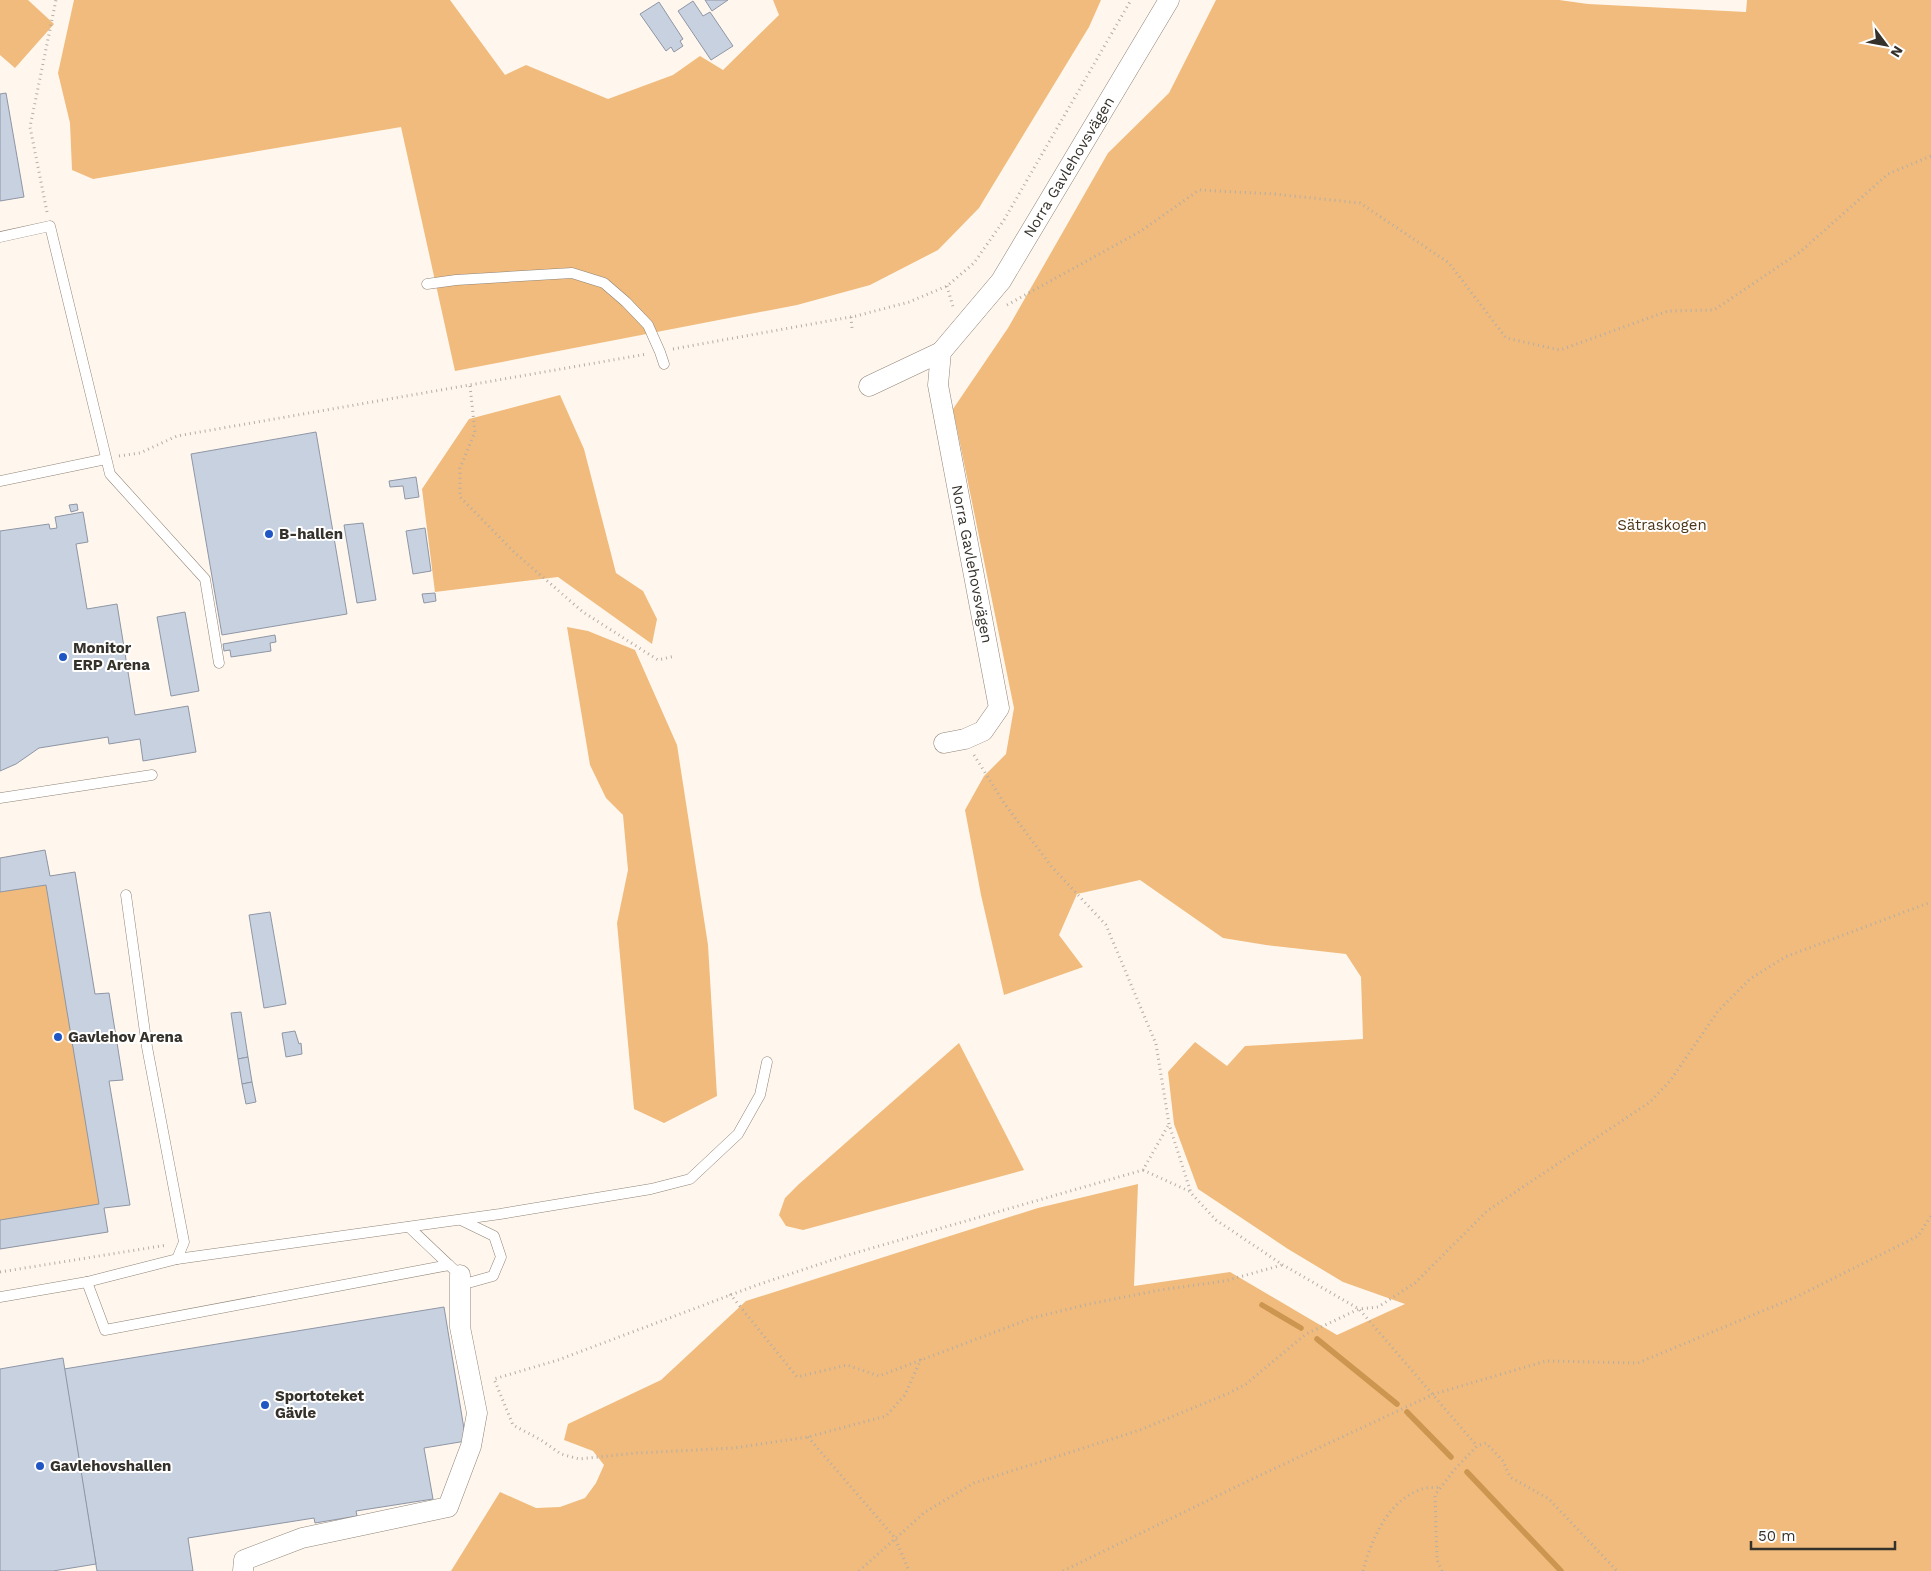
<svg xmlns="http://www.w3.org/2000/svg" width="1931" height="1571" viewBox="0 0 1931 1571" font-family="'Work Sans',sans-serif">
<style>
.green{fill:#f0bb7c}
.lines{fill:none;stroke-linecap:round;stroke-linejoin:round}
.stream{stroke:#cc9550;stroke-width:5.5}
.building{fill:#c8d1e0;stroke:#8e96a5}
.service-casing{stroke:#908477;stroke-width:11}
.minor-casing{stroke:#908477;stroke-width:21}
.path{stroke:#b4aea6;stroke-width:3;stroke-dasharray:1 4;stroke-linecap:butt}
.service{stroke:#fff;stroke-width:10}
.minor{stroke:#fff;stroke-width:20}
.poi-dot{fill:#1f56c3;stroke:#fff;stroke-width:2}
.labels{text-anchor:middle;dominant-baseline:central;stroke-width:4;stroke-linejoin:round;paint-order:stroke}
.street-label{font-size:15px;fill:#35312b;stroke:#fff}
.park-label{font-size:15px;fill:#4d3518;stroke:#fff}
.poi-label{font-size:15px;font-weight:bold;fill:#35312b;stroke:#fff;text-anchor:start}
</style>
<rect width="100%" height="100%" fill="#fff7ee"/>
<g class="green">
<path d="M0,0H28L54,24L15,68L0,55Z"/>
<path d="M74,0H450L505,75L526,65L608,99L673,75L700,56L723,70L779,15L773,0H1101L1089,27L979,208L938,250L870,285L797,305L455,371L401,127L93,179L72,170L70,123L58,73Z"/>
<path d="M1216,0H1559L1588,4L1746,12L1747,0H1931V1571H451L500,1492L536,1508L560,1507L585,1498L596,1483L604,1465L593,1451L564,1440L568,1424L661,1380L746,1301L1038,1208L1138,1184L1134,1286L1230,1272L1337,1335L1405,1304L1343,1282L1288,1249L1198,1189L1174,1124L1168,1072L1195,1042L1227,1066L1245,1046L1363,1039L1361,977L1346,954L1266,945L1223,938L1140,880L1077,894L1059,935L1083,967L1004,995L981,895L965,810L984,776L1006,754L1014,708L953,409L1008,328L1108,153L1169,93Z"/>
<path d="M560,395L584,449L616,573L643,591L657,619L652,644L558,577L435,592L422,489L469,419Z"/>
<path d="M567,627L588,631L635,650L677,745L708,945L717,1096L664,1123L634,1109L617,923L628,870L623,815L606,798L590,765Z"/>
<path d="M45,850L50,876L75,872L109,1081L104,1208L108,1232L0,1249V858Z"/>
<path d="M959,1043L1024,1170L803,1230L786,1226L779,1215L785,1198L799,1184Z"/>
</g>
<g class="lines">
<g class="stream">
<path d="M1262,1305L1301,1328"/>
<path d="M1317,1339L1397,1404"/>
<path d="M1407,1412L1451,1457"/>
<path d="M1467,1472L1561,1571"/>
</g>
</g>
<g class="building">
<path d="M705,0H728L712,11Z"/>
<path d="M693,1L703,16L710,12L733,46L711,60L678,11Z"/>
<path d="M659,2L683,39L680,41L683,46L674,52L671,47L666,51L640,14Z"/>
<path d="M6,93L24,197L0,201V94Z"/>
<path d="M316,432L347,614L222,635L191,454Z"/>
<path d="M416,477L419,497L405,499L403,486L390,487L389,481Z"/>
<path d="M77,504L78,510L71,512L69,505Z"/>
<path d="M83,512L88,542L76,544L87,609L117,604L135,715L188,706L196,752L143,761L140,739L109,744L108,737L39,748L16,764L0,771V531L49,524L50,529L57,528L55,517Z"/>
<path d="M363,523L376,600L357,603L344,525Z"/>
<path d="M425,528L431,571L413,574L406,531Z"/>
<path d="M435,593L436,601L424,603L422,594Z"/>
<path d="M185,612L199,691L171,696L157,617Z"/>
<path d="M275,635L276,642L270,643L271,651L231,657L230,650L224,651L223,644Z"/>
<path d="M45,850L50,876L75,872L95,994L109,993L123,1080L109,1081L130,1205L104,1208L108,1232L0,1249V1220L99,1204L46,885L0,892V858Z"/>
<path d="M270,912L286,1004L264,1008L249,915Z"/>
<path d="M241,1012L248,1057L238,1059L231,1013Z"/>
<path d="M295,1031L299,1044L301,1043L302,1054L286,1057L282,1033Z"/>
<path d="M248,1057L252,1082L242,1084L238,1059Z"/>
<path d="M252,1082L256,1102L246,1104L242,1084Z"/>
<path d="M444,1307L466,1441L424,1448L433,1499L356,1511L357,1516L315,1523L314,1518L188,1538L193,1571H97L64,1369Z"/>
<path d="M63,1358L96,1564L53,1571H0V1369Z"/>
</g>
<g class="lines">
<g class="service-casing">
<g id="service">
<path d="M0,237L50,226L110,474L205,579L219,663"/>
<path d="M427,284L456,280L572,273L604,283L626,302L648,325L660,352L664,364"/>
<path d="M0,481L106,459"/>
<path d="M0,798L152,775"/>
<path d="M126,895L147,1047L184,1242L177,1259"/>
<path d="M409,1227L449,1265"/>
<path d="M87,1282L105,1330L449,1265L468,1283L493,1276L501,1257L494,1236L461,1220"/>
<path d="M0,1297L87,1282L177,1259L500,1214L651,1189L690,1179L738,1134L760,1095L767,1062"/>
</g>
</g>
<g class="minor-casing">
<g id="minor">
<path d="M869,386L941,352"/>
<path d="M944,743L965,739L983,731L999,708L938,385L941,352L1001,281L1169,0"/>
<path d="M243,1571L244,1560L302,1538L448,1507L471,1446L477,1413L460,1327V1275"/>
</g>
</g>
<g class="path">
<path d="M47,212L30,127L56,0"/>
<path d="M947,286L953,307"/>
<path d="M1007,305L1141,231L1199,190L1274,194L1360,203L1449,263L1506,338L1560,350L1668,311L1714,310L1800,252L1888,174L1931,156"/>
<path d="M851,317L852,328"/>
<path d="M673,349L856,316L909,302L947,286L974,263L1004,220L1131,0"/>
<path d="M470,386L475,432L460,468V497L515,553L583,612L658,660L675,656"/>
<path d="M119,456L140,453L177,436L647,354"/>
<path d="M974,755L1004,803L1051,866L1106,925L1156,1044L1169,1124L1191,1193L1216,1220L1283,1265L1359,1309L1477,1446"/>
<path d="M1143,1170L1191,1192"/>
<path d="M0,1272L167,1245"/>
<path d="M730,1294L797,1377L847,1365L879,1376L1032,1318L1089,1304L1160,1290L1225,1281L1282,1265"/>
<path d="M921,1359L905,1395L886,1416L808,1437L734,1448L637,1453L579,1459L561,1454L541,1440L513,1425L494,1379L558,1360L757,1285L841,1257L1143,1170L1169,1124"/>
<path d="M808,1437L895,1538L909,1571"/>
<path d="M859,1571L925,1512L974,1483L1140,1430L1229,1393L1246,1384L1306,1334L1359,1309L1378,1307L1415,1283L1487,1211L1650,1102L1670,1081L1718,1011L1750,979L1785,957L1931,902"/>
<path d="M1063,1571L1250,1480L1434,1394L1546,1361L1638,1363L1796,1297L1918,1236L1931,1216"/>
<path d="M1363,1571C1371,1540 1388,1500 1422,1489C1427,1487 1435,1488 1441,1487"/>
<path d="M1442,1571L1437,1560L1435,1495L1454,1470L1477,1446L1486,1443L1503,1461L1510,1477L1549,1499L1617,1571"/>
</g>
<use href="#service" class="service"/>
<use href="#minor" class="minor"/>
</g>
<g class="poi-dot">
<circle cx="269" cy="534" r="5"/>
<circle cx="63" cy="657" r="5"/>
<circle cx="58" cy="1037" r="5"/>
<circle cx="265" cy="1405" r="5"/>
<circle cx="40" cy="1466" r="5"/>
</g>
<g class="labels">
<g class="street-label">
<text transform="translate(1069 167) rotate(-59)">Norra Gavlehovsvägen</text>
<text transform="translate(972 564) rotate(79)">Norra Gavlehovsvägen</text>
</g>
<g class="park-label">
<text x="1662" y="525">Sätraskogen</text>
</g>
<g class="poi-label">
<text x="279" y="534">B-hallen</text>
<text x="73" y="648">Monitor<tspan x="73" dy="17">ERP Arena</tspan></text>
<text x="68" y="1037">Gavlehov Arena</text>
<text x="275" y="1396">Sportoteket<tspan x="275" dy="17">Gävle</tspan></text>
<text x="50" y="1466">Gavlehovshallen</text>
</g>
</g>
<g transform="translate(1886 45) rotate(122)" stroke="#ffffff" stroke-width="4" paint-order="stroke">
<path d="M0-4L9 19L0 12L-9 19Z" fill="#35312b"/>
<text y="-8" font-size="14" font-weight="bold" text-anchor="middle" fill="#35312b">N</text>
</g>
<path d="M1751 1541v8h144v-8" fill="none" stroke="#35312b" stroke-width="2.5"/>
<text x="1758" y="1541" font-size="15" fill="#35312b" stroke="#ffffff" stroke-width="4" paint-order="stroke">50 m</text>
</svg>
